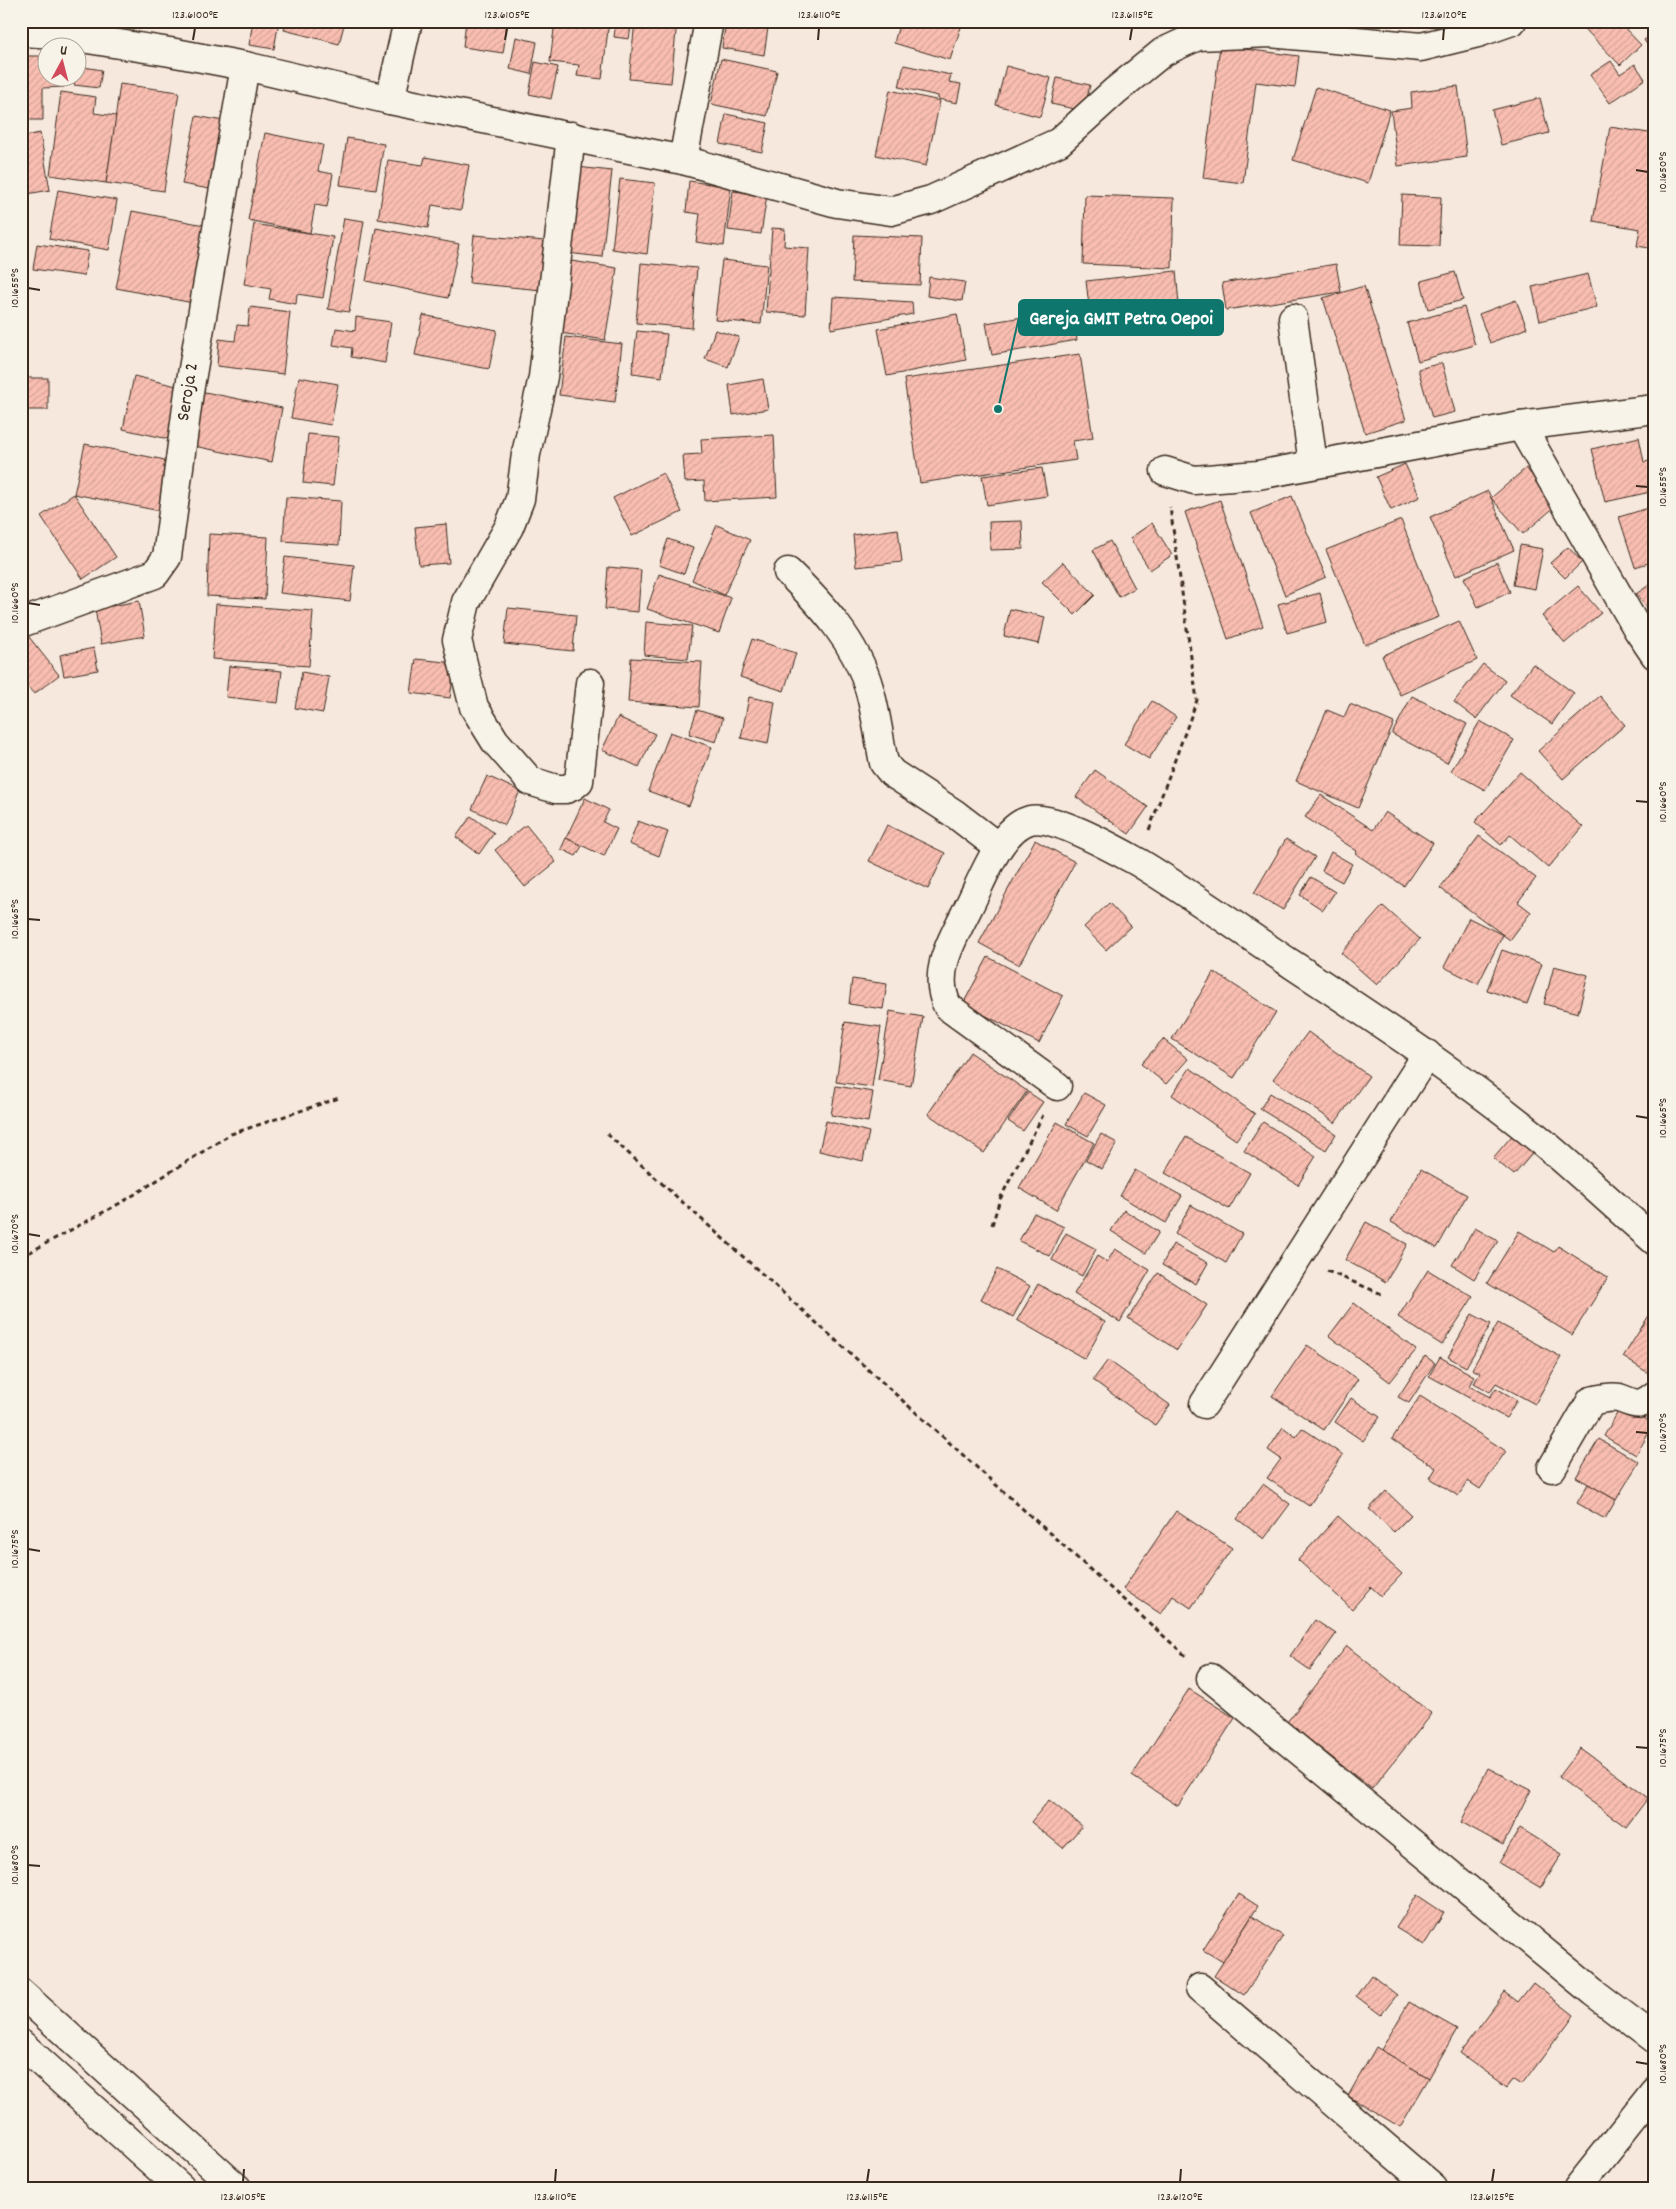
<svg xmlns="http://www.w3.org/2000/svg" width="1676" height="2209" viewBox="0 0 1676 2209" font-family="Dekko,sans-serif">
<style>
.building{fill:url(#building-hatch);stroke:#3b2a1e}
.lines{fill:none;stroke-linecap:round;stroke-linejoin:round}
.minor-casing{stroke:#3b2a1e;stroke-width:31}
.path{stroke:#3b2a1e;stroke-width:3;stroke-dasharray:5 4;stroke-linecap:butt}
.minor{stroke:#f7f3e8;stroke-width:28}
.ticks{fill:none;stroke:#3b2a1e;stroke-width:2}
.labels{text-anchor:middle;dominant-baseline:central;stroke-width:4;stroke-linejoin:round;paint-order:stroke}
.street-label{font-size:19px;fill:#3b2a1e;stroke:#f7f3e8}
.leader{fill:none;stroke:#0f766e;stroke-width:2}
.callout-dot{fill:#0f766e;stroke:#f7f3e8;stroke-width:2}
.callout{fill:#0f766e;stroke:#0f766e;stroke-width:2}
.callout-label{font-size:20px;text-anchor:middle;font-weight:bold;fill:#fff}
.neatline{fill:none;stroke:#3b2a1e;stroke-width:2}
.ticks-label{font-size:12px;text-anchor:middle;fill:#3b2a1e}
</style>
<defs>
<pattern id="building-hatch" width="6" height="6" patternUnits="userSpaceOnUse" patternTransform="scale(1.25)"><rect width="6" height="6" fill="#f9beb1"/><path d="M-1 1l2-2M0 6l6-6M5 7l2-2" fill="none" stroke="#d6a398"/></pattern>
</defs>
<rect width="100%" height="100%" fill="#f7e8dd"/>
<filter id="ink" filterUnits="userSpaceOnUse"><feTurbulence type="fractalNoise" baseFrequency=".02" numOctaves="2"/><feDisplacementMap in="SourceGraphic" scale="10" xChannelSelector="R" yChannelSelector="G"/><feConvolveMatrix kernelMatrix="1 2 1 2 8 2 1 2 1" color-interpolation-filters="sRGB"/></filter>
<g filter="url(#ink)">
<g class="building">
<path d="M253,21H279L274,49L249,45Z"/>
<path d="M286,21H345L339,44L284,30Z"/>
<path d="M466,21H508L503,53L463,47Z"/>
<path d="M555,21H609L602,79L577,76L579,65L550,62Z"/>
<path d="M616,21H632L629,39L614,37Z"/>
<path d="M635,21H677L671,83L629,79Z"/>
<path d="M726,21H769L764,55L722,48Z"/>
<path d="M900,21H942L961,27L950,60L894,43Z"/>
<path d="M1395,21H1447L1446,28L1395,23Z"/>
<path d="M1587,21H1618L1641,45L1620,65L1582,26Z"/>
<path d="M1655,33V56L1644,40Z"/>
<path d="M516,37L537,42L531,74L510,69Z"/>
<path d="M1220,46L1299,56L1295,87L1256,82L1243,183L1203,178Z"/>
<path d="M21,56H40V60H48V78H63L64,87L43,88V120H21Z"/>
<path d="M721,59L777,71L767,116L711,104Z"/>
<path d="M1611,61L1620,74L1635,64L1645,79L1610,103L1590,75Z"/>
<path d="M535,62L558,67L551,99L529,94Z"/>
<path d="M904,65L951,75L949,82L961,84L957,103L938,99V96L899,87Z"/>
<path d="M78,66L102,70L99,88L74,85L75,78H78Z"/>
<path d="M1006,66L1051,78L1040,117L996,105Z"/>
<path d="M1057,78L1090,85L1084,111L1051,104Z"/>
<path d="M120,84L179,92L164,191L106,183Z"/>
<path d="M1458,86L1467,157L1398,166L1391,111L1412,108L1411,92Z"/>
<path d="M1316,87L1390,110L1368,183L1293,160Z"/>
<path d="M890,90L940,101L926,166L876,155Z"/>
<path d="M61,92L96,97L94,113L116,116L106,183L50,175Z"/>
<path d="M1540,98L1549,133L1501,145L1492,110Z"/>
<path d="M726,114L768,123L762,152L720,144Z"/>
<path d="M196,116L229,122L215,190L182,184Z"/>
<path d="M1610,127L1655,134V249L1637,246L1640,229L1593,221Z"/>
<path d="M40,133L50,190L27,194L21,153V137Z"/>
<path d="M265,133L323,145L318,171L333,174L327,207L315,205L310,233L248,220Z"/>
<path d="M347,138L384,144L376,190L340,185Z"/>
<path d="M425,157L469,165L461,210L432,205L428,228L378,219L388,160L423,165Z"/>
<path d="M577,167L612,171L602,257L567,253Z"/>
<path d="M620,179L655,183L647,254L612,249Z"/>
<path d="M689,181L731,187L724,246L696,242L700,214L686,212Z"/>
<path d="M58,190L117,200L109,250L49,239Z"/>
<path d="M733,191L767,195L761,234L728,230Z"/>
<path d="M1085,195L1174,198L1172,268L1083,264Z"/>
<path d="M1402,195L1441,197L1439,246L1400,245Z"/>
<path d="M132,211L209,226L193,303L116,288Z"/>
<path d="M344,218L364,221L349,312L328,309Z"/>
<path d="M254,224L333,237L323,298L297,294L296,304L269,299L271,289L244,284Z"/>
<path d="M376,228L459,244L448,298L366,281Z"/>
<path d="M772,228L785,229L784,246L809,248L805,315L766,312Z"/>
<path d="M474,235L557,242L552,291L469,283Z"/>
<path d="M854,235L922,238L920,285L852,282Z"/>
<path d="M37,244L88,251L84,276L33,269Z"/>
<path d="M722,260L767,265L761,324L715,320Z"/>
<path d="M571,261L617,268L605,340L560,333Z"/>
<path d="M641,263L697,268L692,328L636,323Z"/>
<path d="M1336,264L1341,292L1226,310L1222,283Z"/>
<path d="M1176,271L1179,304L1090,314L1086,281Z"/>
<path d="M1455,272L1463,300L1428,309L1421,281Z"/>
<path d="M1588,274L1597,307L1540,321L1532,287Z"/>
<path d="M929,277L965,282L962,301L927,296Z"/>
<path d="M1364,286L1406,420L1365,433L1323,298Z"/>
<path d="M833,297L912,302L913,314L831,329Z"/>
<path d="M1516,300L1527,328L1490,343L1479,314Z"/>
<path d="M250,307L290,312L283,374L217,366L219,339L235,341L237,325L248,326Z"/>
<path d="M1464,307L1475,345L1418,361L1407,323Z"/>
<path d="M1072,309L1077,340L992,355L986,323Z"/>
<path d="M957,314L966,360L887,376L878,329Z"/>
<path d="M423,315L497,330L489,369L415,355Z"/>
<path d="M356,317L391,322L385,363L351,357L352,348L333,345L336,328L355,331Z"/>
<path d="M715,330L739,337L728,367L705,359Z"/>
<path d="M637,331L667,334L662,377L632,373Z"/>
<path d="M566,337L622,344L615,402L559,395Z"/>
<path d="M1080,354L1093,438L1073,441L1076,460L920,483L904,379Z"/>
<path d="M1442,363L1455,412L1432,418L1418,369Z"/>
<path d="M134,376L185,388L173,440L123,429Z"/>
<path d="M299,377L338,384L331,425L291,418Z"/>
<rect x="21" y="378" width="27" height="32"/>
<path d="M763,379L768,409L733,415L729,385Z"/>
<path d="M200,391L282,408L272,462L189,445Z"/>
<path d="M308,434L339,437L333,486L303,483Z"/>
<path d="M774,435L777,497L705,501L704,481L685,482L683,455L702,454L701,439Z"/>
<path d="M1639,437L1644,462L1655,460V491L1605,502L1592,449Z"/>
<path d="M85,444L170,461L160,511L74,494Z"/>
<path d="M1405,464L1420,497L1391,510L1376,477Z"/>
<path d="M1042,468L1047,496L987,505L982,476Z"/>
<path d="M1526,468L1557,505L1523,534L1491,498Z"/>
<path d="M663,473L682,512L632,536L613,498Z"/>
<path d="M1488,491L1514,550L1456,576L1430,517Z"/>
<path d="M74,494L116,557L83,579L41,516Z"/>
<path d="M1292,496L1326,577L1285,595L1251,513Z"/>
<path d="M286,497L341,501L339,545L283,541Z"/>
<path d="M1220,500L1263,626L1228,639L1185,512Z"/>
<path d="M1655,506V561L1635,567L1619,517Z"/>
<path d="M1401,520L1439,617L1365,645L1326,550Z"/>
<path d="M1022,521L1023,549L990,550L989,522Z"/>
<path d="M1152,523L1172,555L1150,570L1130,538Z"/>
<path d="M446,524L449,563L419,565L415,527Z"/>
<path d="M717,525L750,540L724,595L692,580Z"/>
<path d="M898,529L902,562L856,567L853,535Z"/>
<path d="M209,534L268,537L265,599L207,596Z"/>
<path d="M668,539L693,548L684,574L659,565Z"/>
<path d="M1110,541L1135,588L1119,597L1093,550Z"/>
<path d="M1520,545L1543,549L1535,589L1513,585Z"/>
<path d="M1568,547L1582,562L1565,578L1550,563Z"/>
<path d="M285,557L354,565L350,601L280,593Z"/>
<path d="M1063,562L1095,595L1075,615L1042,582Z"/>
<path d="M1497,562L1510,592L1478,607L1464,578Z"/>
<path d="M608,567L641,570L638,612L605,609Z"/>
<path d="M659,574L731,598L719,633L647,609Z"/>
<path d="M1655,581V618L1636,594Z"/>
<path d="M1578,586L1601,613L1565,643L1542,616Z"/>
<path d="M1320,593L1327,622L1287,633L1278,604Z"/>
<path d="M139,601L145,636L101,644L95,609Z"/>
<path d="M216,604L313,611L309,666L212,659Z"/>
<path d="M508,608L576,615L573,651L504,644Z"/>
<path d="M1010,609L1045,617L1039,644L1004,636Z"/>
<path d="M1459,621L1477,660L1400,695L1382,656Z"/>
<path d="M646,622L692,626L688,659L644,655Z"/>
<path d="M29,637L59,675L34,694L21,679V643Z"/>
<path d="M752,639L796,653L784,691L740,677Z"/>
<path d="M94,648L98,670L64,676L60,655Z"/>
<path d="M631,658L702,662L699,707L628,702Z"/>
<path d="M416,659L455,663L450,698L411,693Z"/>
<path d="M1483,664L1505,681L1476,719L1454,702Z"/>
<path d="M1533,664L1574,693L1552,724L1510,695Z"/>
<path d="M229,666L282,671L278,703L226,697Z"/>
<path d="M302,672L329,677L323,713L295,708Z"/>
<path d="M1412,696L1467,724L1447,763L1392,734Z"/>
<path d="M1600,696L1625,725L1563,779L1538,751Z"/>
<path d="M749,697L775,702L768,744L741,738Z"/>
<path d="M1152,701L1176,717L1149,759L1124,744Z"/>
<path d="M1350,704L1394,723L1358,808L1296,781L1327,710L1344,717Z"/>
<path d="M697,710L723,718L716,742L689,734Z"/>
<path d="M618,717L655,734L639,767L602,750Z"/>
<path d="M1480,721L1514,740L1485,790L1451,771Z"/>
<path d="M670,732L712,747L689,806L648,791Z"/>
<path d="M1095,770L1148,807L1129,834L1076,797Z"/>
<path d="M1520,772L1583,827L1548,868L1510,835L1501,845L1475,822Z"/>
<path d="M487,776L520,791L505,825L472,809Z"/>
<path d="M1321,795L1373,830L1385,812L1433,843L1404,886L1356,854L1357,851L1305,817Z"/>
<path d="M585,798L609,810L603,822L617,829L604,856L566,838Z"/>
<path d="M471,816L494,833L479,854L456,837Z"/>
<path d="M638,821L668,832L659,856L629,844Z"/>
<path d="M526,825L556,862L525,887L495,850Z"/>
<path d="M887,825L945,853L928,889L869,861Z"/>
<path d="M1479,836L1536,878L1518,902L1531,912L1510,940L1440,888Z"/>
<path d="M566,838L582,846L576,856L561,849Z"/>
<path d="M1286,839L1315,857L1283,910L1254,893Z"/>
<path d="M1035,840L1075,862L1019,965L979,943Z"/>
<path d="M1331,852L1352,864L1342,882L1322,871Z"/>
<path d="M1311,877L1335,892L1323,910L1300,895Z"/>
<path d="M1109,903L1131,926L1106,950L1084,927Z"/>
<path d="M1383,906L1420,939L1377,985L1341,953Z"/>
<path d="M1469,918L1503,935L1478,984L1444,967Z"/>
<path d="M1502,950L1542,964L1527,1004L1487,990Z"/>
<path d="M988,957L1063,996L1039,1043L963,1004Z"/>
<path d="M1554,966L1588,975L1578,1013L1544,1004Z"/>
<path d="M1214,972L1276,1012L1234,1078L1172,1039Z"/>
<path d="M852,979L887,984L883,1009L849,1004Z"/>
<path d="M890,1011L923,1017L911,1086L878,1080Z"/>
<path d="M845,1022L881,1027L872,1087L836,1082Z"/>
<path d="M1308,1032L1369,1076L1335,1123L1273,1079Z"/>
<path d="M1163,1039L1188,1059L1166,1084L1141,1064Z"/>
<path d="M970,1052L1027,1091L984,1153L928,1114Z"/>
<path d="M1190,1068L1255,1114L1236,1140L1172,1095Z"/>
<path d="M836,1086L873,1092L868,1122L831,1115Z"/>
<path d="M1028,1092L1043,1102L1023,1131L1008,1121Z"/>
<path d="M1084,1093L1106,1105L1088,1136L1066,1124Z"/>
<path d="M1270,1093L1336,1134L1326,1150L1260,1109Z"/>
<path d="M826,1121L869,1132L863,1161L819,1151Z"/>
<path d="M1057,1122L1094,1143L1056,1210L1019,1188Z"/>
<path d="M1263,1122L1316,1156L1298,1185L1244,1151Z"/>
<path d="M1516,1131L1537,1148L1514,1175L1493,1158Z"/>
<path d="M1101,1134L1117,1143L1102,1169L1086,1160Z"/>
<path d="M1186,1137L1250,1173L1229,1209L1165,1173Z"/>
<path d="M1421,1169L1467,1195L1437,1248L1391,1222Z"/>
<path d="M1135,1170L1182,1196L1166,1223L1120,1196Z"/>
<path d="M1191,1205L1242,1234L1226,1263L1175,1234Z"/>
<path d="M1124,1210L1159,1232L1146,1253L1111,1231Z"/>
<path d="M1034,1213L1064,1227L1050,1256L1019,1241Z"/>
<path d="M1366,1222L1407,1244L1386,1282L1345,1260Z"/>
<path d="M1475,1228L1498,1241L1474,1279L1452,1265Z"/>
<path d="M1519,1231L1554,1252L1558,1246L1608,1277L1572,1335L1487,1283Z"/>
<path d="M1066,1233L1096,1249L1082,1276L1052,1260Z"/>
<path d="M1173,1244L1208,1263L1196,1284L1162,1265Z"/>
<path d="M1115,1249L1150,1270L1120,1322L1074,1294L1097,1256L1107,1262Z"/>
<path d="M997,1269L1030,1286L1013,1317L981,1299Z"/>
<path d="M1428,1270L1473,1297L1442,1345L1398,1317Z"/>
<path d="M1158,1273L1207,1305L1177,1350L1128,1318Z"/>
<path d="M1038,1284L1105,1322L1085,1359L1017,1320Z"/>
<path d="M1354,1303L1416,1350L1390,1382L1329,1336Z"/>
<path d="M1655,1306V1374L1653,1376L1623,1357Z"/>
<path d="M1472,1314L1491,1324L1466,1367L1448,1357Z"/>
<path d="M1498,1323L1561,1357L1535,1404L1496,1383L1490,1392L1474,1383L1480,1373L1472,1369Z"/>
<path d="M1307,1345L1358,1379L1324,1430L1272,1396Z"/>
<path d="M1425,1356L1435,1363L1409,1403L1398,1397Z"/>
<path d="M1440,1357L1474,1376L1469,1386L1490,1397L1496,1388L1517,1400L1506,1418L1429,1376Z"/>
<path d="M1108,1360L1170,1405L1155,1425L1093,1380Z"/>
<path d="M1420,1396L1506,1451L1480,1489L1468,1481L1458,1496L1430,1478L1436,1468L1392,1439Z"/>
<path d="M1351,1398L1380,1417L1363,1441L1335,1422Z"/>
<path d="M1622,1405L1654,1424L1636,1455L1604,1436Z"/>
<path d="M1283,1427L1296,1437L1302,1428L1343,1455L1309,1506L1267,1478L1281,1459L1268,1450Z"/>
<path d="M1599,1439L1639,1462L1616,1500L1576,1477Z"/>
<path d="M1263,1484L1290,1504L1264,1539L1237,1519Z"/>
<path d="M1588,1484L1616,1500L1605,1519L1577,1503Z"/>
<path d="M1386,1491L1411,1515L1394,1532L1369,1509Z"/>
<path d="M1176,1511L1232,1548L1191,1608L1173,1596L1161,1614L1123,1589Z"/>
<path d="M1338,1516L1402,1574L1381,1596L1371,1587L1352,1609L1298,1560Z"/>
<path d="M1315,1620L1336,1634L1310,1670L1290,1656Z"/>
<path d="M1347,1646L1432,1714L1372,1789L1287,1722Z"/>
<path d="M1189,1689L1235,1718L1178,1806L1132,1776Z"/>
<path d="M1580,1748L1648,1798L1626,1827L1558,1777Z"/>
<path d="M1488,1768L1531,1790L1503,1845L1461,1822Z"/>
<path d="M1049,1800L1082,1826L1063,1848L1031,1822Z"/>
<path d="M1520,1828L1562,1854L1541,1888L1499,1863Z"/>
<path d="M1239,1894L1258,1906L1223,1962L1203,1950Z"/>
<path d="M1417,1895L1444,1913L1424,1945L1396,1928Z"/>
<path d="M1252,1916L1283,1936L1244,1995L1214,1976Z"/>
<path d="M1371,1975L1397,1995L1381,2015L1356,1996Z"/>
<path d="M1533,1983L1574,2015L1522,2085L1513,2079L1507,2087L1460,2053L1505,1992L1518,2002Z"/>
<path d="M1409,2002L1457,2029L1429,2078L1381,2050Z"/>
<path d="M1376,2047L1429,2078L1400,2127L1348,2096Z"/>
</g>
<g class="lines">
<g class="minor-casing">
<g id="minor">
<path d="M21,32L56,34L170,52L245,66L390,100L683,160L837,203L891,211L931,200L1059,142L1115,91L1163,52L1198,36L1270,33L1421,47L1478,33L1512,21"/>
<path d="M390,100L408,21"/>
<path d="M571,136L543,377L526,454L520,499L509,527L466,602L457,640L474,707L495,741L530,781L556,789H566L573,786L579,781L590,683"/>
<path d="M683,160L709,21"/>
<path d="M1293,318L1313,464"/>
<path d="M1521,426L1638,630L1655,655"/>
<path d="M1165,471L1194,480L1258,475L1521,426L1655,409"/>
<path d="M788,572C821,604 856,642 869,688C876,712 879,738 884,763L892,773L955,814L998,847"/>
<path d="M21,623L155,574L167,557L189,392L245,66"/>
<path d="M1057,1086L948,1007C930,972 954,937 969,906C982,881 1000,828 1030,820C1053,814 1116,850 1138,862C1191,894 1242,931 1293,965C1379,1022 1465,1078 1545,1144C1582,1175 1618,1209 1655,1241"/>
<path d="M1204,1404L1427,1054"/>
<path d="M1552,1468L1591,1401C1599,1399 1610,1396 1619,1398C1636,1404 1638,1408 1655,1395"/>
<path d="M1211,1678L1593,1992L1655,2039"/>
<path d="M1200,1988L1433,2188"/>
<path d="M21,1993L237,2188"/>
<path d="M21,2044L181,2188"/>
<path d="M1578,2188L1655,2091"/>
</g>
</g>
<g class="path">
<path d="M1149,830L1197,700L1170,507"/>
<path d="M607,1134L1187,1657"/>
<path d="M992,1225L1000,1199L1043,1115"/>
<path d="M21,1257L124,1201L231,1134L339,1098"/>
<path d="M1327,1271L1382,1294"/>
</g>
<use href="#minor" class="minor"/>
</g>
</g>
<path class="ticks" d="M193,40L195,28M505,40L507,28M818,40L819,28M1130,40L1132,28M1443,40L1444,28M1636,170L1648,172M28,288L40,290M1636,486L1648,487M28,603L40,605M1636,801L1648,802M28,919L40,920M1636,1116L1648,1118M28,1234L40,1236M1636,1432L1648,1433M28,1549L40,1551M1636,1747L1648,1748M28,1865L40,1866M1636,2062L1648,2064M243,2182L244,2169M555,2182L556,2169M867,2182L869,2169M1180,2182L1181,2169M1492,2182L1494,2169"/>
<g class="labels">
<g class="street-label">
<text transform="translate(189 392) rotate(-81)">Seroja 2</text>
</g>
</g>
<path class="leader" d="M998 409L1019 317"/>
<circle class="callout-dot" cx="998" cy="409" r="5"/>
<rect class="callout" x="1019" y="300" width="204" height="35" rx="5"/>
<g class="callout-label">
<text x="1121" y="324">Gereja GMIT Petra Oepoi</text>
</g>
<rect width="1676" height="2209" fill="none" stroke="#f7f3e8" stroke-width="55"/>
<g transform="translate(62 62) rotate(7)"><circle r="24" fill="#f7f3e8" stroke="#aca397"/>
<path d="M0-4L9 19L0 12L-9 19Z" fill="#d1495b"/>
<text y="-8" font-size="14" font-weight="bold" text-anchor="middle" fill="#3b2a1e">U</text>
</g>
<rect x="28" y="28" width="1620" height="2154" class="neatline"/>
<g class="ticks-label">
<text x="195" y="18">123.6100°E</text>
<text x="507" y="18">123.6105°E</text>
<text x="819" y="18">123.6110°E</text>
<text x="1132" y="18">123.6115°E</text>
<text x="1444" y="18">123.6120°E</text>
<text transform="translate(1662 172) rotate(-90)" y="4">10.1650°S</text>
<text transform="translate(14 288) rotate(-90)" y="4">10.1655°S</text>
<text transform="translate(1662 487) rotate(-90)" y="4">10.1655°S</text>
<text transform="translate(14 603) rotate(-90)" y="4">10.1660°S</text>
<text transform="translate(1662 802) rotate(-90)" y="4">10.1660°S</text>
<text transform="translate(14 919) rotate(-90)" y="4">10.1665°S</text>
<text transform="translate(1662 1118) rotate(-90)" y="4">10.1665°S</text>
<text transform="translate(14 1234) rotate(-90)" y="4">10.1670°S</text>
<text transform="translate(1662 1433) rotate(-90)" y="4">10.1670°S</text>
<text transform="translate(14 1549) rotate(-90)" y="4">10.1675°S</text>
<text transform="translate(1662 1748) rotate(-90)" y="4">10.1675°S</text>
<text transform="translate(14 1865) rotate(-90)" y="4">10.1680°S</text>
<text transform="translate(1662 2064) rotate(-90)" y="4">10.1680°S</text>
<text x="243" y="2200">123.6105°E</text>
<text x="555" y="2200">123.6110°E</text>
<text x="867" y="2200">123.6115°E</text>
<text x="1180" y="2200">123.6120°E</text>
<text x="1492" y="2200">123.6125°E</text>
</g>
</svg>
